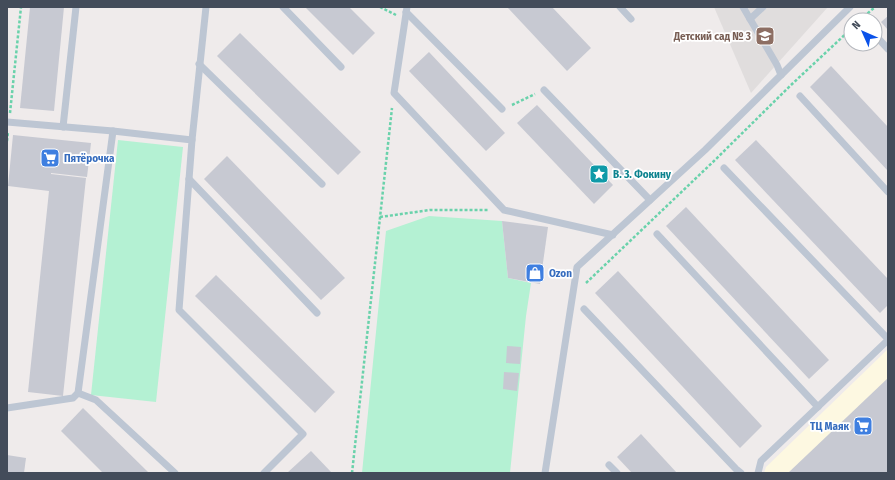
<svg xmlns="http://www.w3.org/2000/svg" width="895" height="480" viewBox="0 0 895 480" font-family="'Fira Sans Condensed',sans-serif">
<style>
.commercial{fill:#fdf8e1}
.education{fill:#e0dddd}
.green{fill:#b4f1d3}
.building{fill:#c7c9d2}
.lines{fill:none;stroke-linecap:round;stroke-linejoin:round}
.path{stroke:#6ad2ab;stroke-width:2.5;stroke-dasharray:3 2;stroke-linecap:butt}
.lane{stroke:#bdc6d3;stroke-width:7}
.labels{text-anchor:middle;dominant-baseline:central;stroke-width:3.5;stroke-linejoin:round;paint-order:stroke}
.education-label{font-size:11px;font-weight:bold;fill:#785e54;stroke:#fff;text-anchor:end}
.shop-label{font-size:11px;font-weight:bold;fill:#366cbe;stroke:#fff;text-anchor:start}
.culture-label{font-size:11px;font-weight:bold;fill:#0d838f;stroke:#fff;text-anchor:start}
</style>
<rect width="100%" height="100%" fill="#efebeb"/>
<path class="commercial" d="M888,349V473H764L766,467Z"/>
<path class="education" d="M714,7H828L751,93Z"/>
<g class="green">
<path d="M118,140L183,147L156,402L91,395Z"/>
<path d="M429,216L502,221L508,278L531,283L526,316L510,473H362L386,231Z"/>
</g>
<g class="building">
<path d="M30,7H64L54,111L20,108Z"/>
<path d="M305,7H349L375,33L353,55Z"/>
<path d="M507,7H552L591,48L567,71Z"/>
<path d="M888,16V30L881,22Z"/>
<path d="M240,33L361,152L338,175L217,56Z"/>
<path d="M429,52L505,133L486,151L409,71Z"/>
<path d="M831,66L888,127V171L810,87Z"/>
<path d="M537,105L613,185L594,204L517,123Z"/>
<path d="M13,135L91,143L87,177L51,173V174L86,178L63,396L28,392L49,191L8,186Z"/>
<path d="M756,140L888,279V305L880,313L735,160Z"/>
<path d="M227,156L345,278L321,300L204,179Z"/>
<path d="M686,207L829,360L809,379L666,226Z"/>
<path d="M502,221L548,227L540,284L508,278Z"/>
<path d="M618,271L762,426L740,448L595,293Z"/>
<path d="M216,275L335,392L315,413L195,296Z"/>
<path d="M507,346L521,347L520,364L506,363Z"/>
<path d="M504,372L519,373L517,391L503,389Z"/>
<path d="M888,378V473H788Z"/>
<path d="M83,408L149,473H103L61,431Z"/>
<path d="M641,434L677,473H632L617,457Z"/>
<path d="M311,451L332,473H287Z"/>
<path d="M7,455L26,458L24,473H7Z"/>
</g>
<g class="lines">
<g class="path">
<path d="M380,7L396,15"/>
<path d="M860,20L875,7"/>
<path d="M512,105L535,94"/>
<path d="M10,113L21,7"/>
<path d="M7,141L8,132"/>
<path d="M380,217L430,210H489"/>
<path d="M586,283L715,160L791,85L851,29"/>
<path d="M352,473L392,108"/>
</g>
<g class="lane">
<path d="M283,7L341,67"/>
<path d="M407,7L394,93L504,210L613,235"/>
<path d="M620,7L631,19"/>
<path d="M743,7L777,65L781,75"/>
<path d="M406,12L502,109"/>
<path d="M750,19L763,7"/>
<path d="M875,35L888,49"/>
<path d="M199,64L322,184"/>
<path d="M544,90L650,200"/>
<path d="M800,96L888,192"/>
<path d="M7,122L113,131L78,393L73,398L7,408"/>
<path d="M63,127L76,7"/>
<path d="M113,131L192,140L179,310L303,434L264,473"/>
<path d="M192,140L206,7"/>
<path d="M724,168L888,339"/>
<path d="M189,179L317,313"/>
<path d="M657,234L818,407"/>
<path d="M584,309L736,469L741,473"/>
<path d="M78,393L96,400L175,473"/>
<path d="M609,465L617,473"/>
<path d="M545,473L577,267L705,150L850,7"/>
<path d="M758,473L761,461L888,340"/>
</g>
</g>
<defs>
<g id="school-square" transform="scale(1)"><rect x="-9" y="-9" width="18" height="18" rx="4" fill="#8d6e63" stroke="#fff"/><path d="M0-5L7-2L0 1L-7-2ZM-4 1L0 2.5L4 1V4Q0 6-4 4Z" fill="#fff"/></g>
<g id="supermarket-square" transform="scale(1)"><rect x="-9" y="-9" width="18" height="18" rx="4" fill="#3f7fe0" stroke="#fff"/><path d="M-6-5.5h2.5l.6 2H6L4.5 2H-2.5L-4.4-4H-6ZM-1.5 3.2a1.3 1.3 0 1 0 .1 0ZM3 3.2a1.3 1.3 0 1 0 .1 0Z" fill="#fff"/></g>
<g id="sight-square" transform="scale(1)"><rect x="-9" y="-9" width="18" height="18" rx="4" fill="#0f9aa8" stroke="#fff"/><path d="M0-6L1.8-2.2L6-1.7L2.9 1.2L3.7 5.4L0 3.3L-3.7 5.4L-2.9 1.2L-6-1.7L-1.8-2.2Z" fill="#fff"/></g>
<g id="shop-square" transform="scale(1)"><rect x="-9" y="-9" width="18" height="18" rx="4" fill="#3f7fe0" stroke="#fff"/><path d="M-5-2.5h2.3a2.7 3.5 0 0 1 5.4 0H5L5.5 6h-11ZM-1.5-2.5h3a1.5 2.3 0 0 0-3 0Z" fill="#fff"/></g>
</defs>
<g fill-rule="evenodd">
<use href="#school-square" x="765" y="36"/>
<use href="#supermarket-square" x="50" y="158"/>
<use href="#sight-square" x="599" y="174"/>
<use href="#shop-square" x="535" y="273"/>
<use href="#supermarket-square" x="863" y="426"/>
</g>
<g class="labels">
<g class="education-label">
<text x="751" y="36">Детский сад № 3</text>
</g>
<g class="shop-label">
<text x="64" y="158">Пятёрочка</text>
<text x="549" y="273">Ozon</text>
<text x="849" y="426" text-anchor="end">ТЦ Маяк</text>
</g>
<g class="culture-label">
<text x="613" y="174">В. З. Фокину</text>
</g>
</g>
<rect width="895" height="480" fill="none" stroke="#434c5a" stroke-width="16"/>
<g transform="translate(863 32) rotate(315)"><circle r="19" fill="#ffffff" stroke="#b4b7bd"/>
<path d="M0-3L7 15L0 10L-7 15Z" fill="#0b52e9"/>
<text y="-6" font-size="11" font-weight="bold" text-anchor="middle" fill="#434c5a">N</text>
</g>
</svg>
